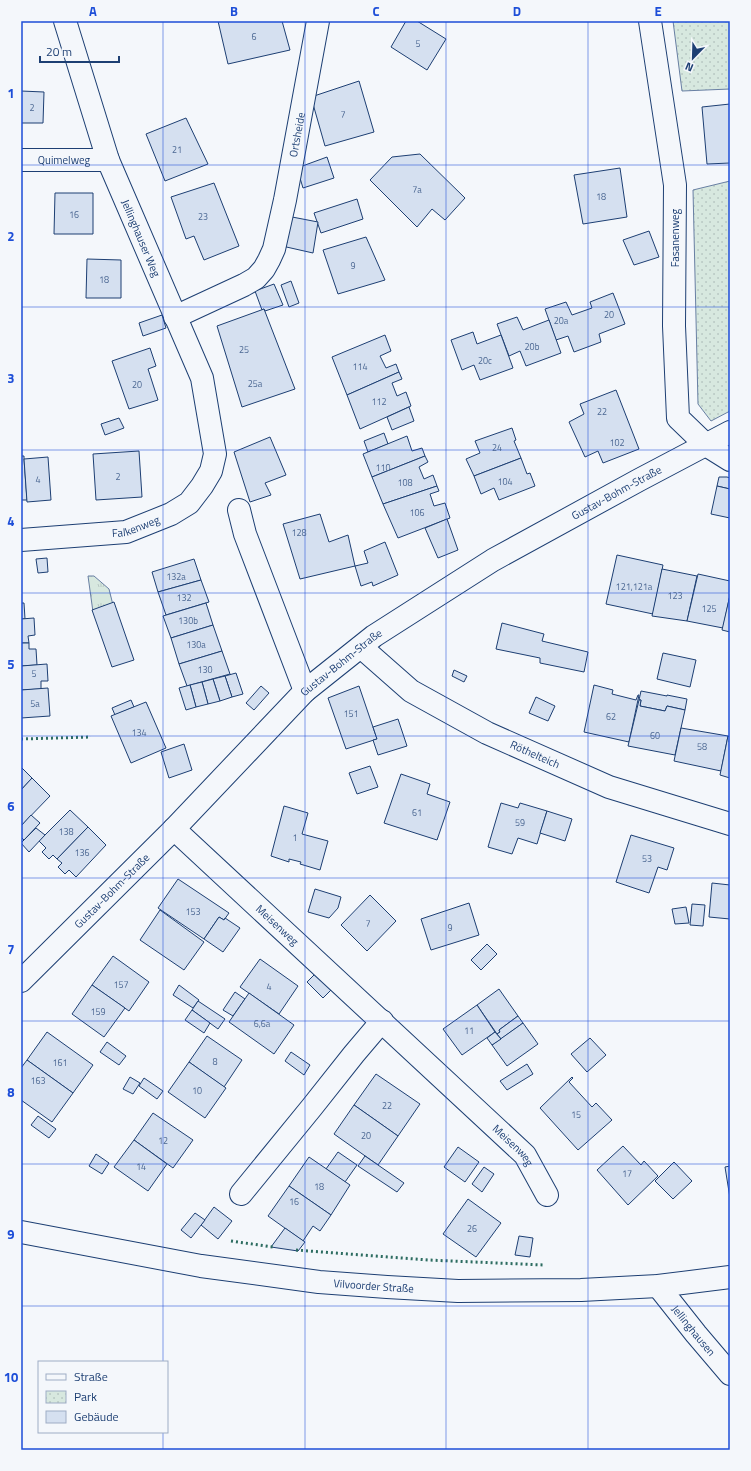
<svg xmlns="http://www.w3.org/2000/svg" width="751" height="1471" viewBox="0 0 751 1471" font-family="'Titillium Web',sans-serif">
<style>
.grass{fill:url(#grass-tufts);stroke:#687fa3}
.park{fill:url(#park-dots);stroke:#687fa3}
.building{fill:#d5e0f0;stroke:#1d3f73}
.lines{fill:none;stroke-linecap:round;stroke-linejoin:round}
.street-casing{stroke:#1d3f73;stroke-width:24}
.street{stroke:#f4f7fb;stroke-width:22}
.hedge{stroke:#2c6c60;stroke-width:3;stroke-dasharray:2 3;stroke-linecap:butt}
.grid{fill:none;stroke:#1d4ed8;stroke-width:1;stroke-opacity:0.55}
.labels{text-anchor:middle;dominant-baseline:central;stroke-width:3;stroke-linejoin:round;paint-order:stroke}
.number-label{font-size:9px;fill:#4b6792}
.street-label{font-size:11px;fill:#1d3f73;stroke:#f4f7fb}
.neatline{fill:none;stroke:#1d4ed8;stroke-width:1.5}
.grid-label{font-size:13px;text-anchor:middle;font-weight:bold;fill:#1d4ed8}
</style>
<defs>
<pattern id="grass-tufts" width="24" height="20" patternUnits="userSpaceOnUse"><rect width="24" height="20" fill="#d7e8df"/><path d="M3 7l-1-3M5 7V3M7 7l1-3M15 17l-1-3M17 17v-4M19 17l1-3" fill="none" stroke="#b8c8c3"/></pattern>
<pattern id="park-dots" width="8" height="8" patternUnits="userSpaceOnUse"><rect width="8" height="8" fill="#d7e8df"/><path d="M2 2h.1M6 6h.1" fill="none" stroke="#b8c8c3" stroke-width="1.8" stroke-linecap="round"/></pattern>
</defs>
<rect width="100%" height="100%" fill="#f4f7fb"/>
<path class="grass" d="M88,576H94L109,589L113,605L93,612Z"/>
<g class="park">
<path d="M673,21H730V89L682,91Z"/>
<path d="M730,181V411L711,421L698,404L693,190Z"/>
</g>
<g class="building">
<path d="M218,21H282L290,50L228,64Z"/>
<path d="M406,21H417L446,39L427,70L391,47Z"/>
<path d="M359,81L374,132L325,146L311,97Z"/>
<path d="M21,91L44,92L43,123H21Z"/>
<path d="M730,104V163L707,164L702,107Z"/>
<path d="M186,118L208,164L165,181L146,134Z"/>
<path d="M420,154L465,198L445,220L432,209L417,227L370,180L392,157Z"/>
<path d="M327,157L334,178L303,188L297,168Z"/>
<path d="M620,168L627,217L583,224L574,175Z"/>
<path d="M214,183L239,246L204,260L194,236L186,239L171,197Z"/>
<path d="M55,193H93V234H54Z"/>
<path d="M357,199L363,219L321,233L314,213Z"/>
<path d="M287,216L318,222L313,253L282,246Z"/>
<path d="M649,231L659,257L634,265L623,240Z"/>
<path d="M366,237L385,280L338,294L323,250Z"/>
<path d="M87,259L121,260V298H86Z"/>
<path d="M291,281L299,303L289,307L281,285Z"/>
<path d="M274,284L283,305L265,311L264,309L262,310L255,291Z"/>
<path d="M613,293L625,324L599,334L601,342L574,352L568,336L556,340L545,309L566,302L572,315L592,308L590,302Z"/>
<path d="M264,309L295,389L242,407L217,326Z"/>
<path d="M162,315L166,328L143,336L139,323Z"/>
<path d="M517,317L523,330L549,320L561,353L526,366L520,351L509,356L497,324Z"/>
<path d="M473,332L477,344L501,335L513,368L480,380L474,365L462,370L451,340Z"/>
<path d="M385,335L391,351L380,356L386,368L396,364L399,372L347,395L332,357Z"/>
<path d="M150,348L156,366L148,369L158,400L129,409L112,361Z"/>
<path d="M399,372L402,379L392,383L397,396L406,392L411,406L360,429L347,395Z"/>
<path d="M616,390L639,449L603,463L598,451L585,457L569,422L584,414L580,404Z"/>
<path d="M409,407L414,421L392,430L387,417Z"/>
<path d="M119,418L124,428L105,435L101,424Z"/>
<path d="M512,428L516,440L514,441L521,458L474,476L466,459L480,453L475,441Z"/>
<path d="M384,433L388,444L368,452L364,441Z"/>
<path d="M407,436L412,451L422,448L425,456L372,477L363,454Z"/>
<path d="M270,437L286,475L265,483L271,495L250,502L234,452Z"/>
<path d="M139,451L142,497L96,500L93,454Z"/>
<path d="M21,456H24V459L27,500H21Z"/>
<path d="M425,456L428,462L419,467L424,479L433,475L437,486L383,504L372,477Z"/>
<path d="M48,457L51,500L27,502L24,459Z"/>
<path d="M521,458L527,474L530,473L535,486L499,500L494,488L481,494L474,476Z"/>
<path d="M719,477H727L730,478V489L717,486Z"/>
<path d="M437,486L439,491L430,494L434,506L445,503L450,518L398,538L383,504Z"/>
<path d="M717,486L730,489V518L711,514Z"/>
<path d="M320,514L329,542L348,535L355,566L300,579L283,524Z"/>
<path d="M447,519L458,550L438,558L425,528Z"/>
<path d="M385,542L398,575L373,586L372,582L361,586L355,566L368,563L364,551Z"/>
<path d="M617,555L663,565L653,614L606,604Z"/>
<path d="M47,558L48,572L38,573L36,559Z"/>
<path d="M194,559L201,580L158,592L152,572Z"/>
<path d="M662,569L697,576L687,621L652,616Z"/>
<path d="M698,574L730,581V595L723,628L687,621Z"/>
<path d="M201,580L209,602L166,615L158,592Z"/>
<path d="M730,595V632L722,630Z"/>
<path d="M114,602L134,660L112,667L92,610Z"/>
<path d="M21,603H24L25,619H21Z"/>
<path d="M206,603L213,625L171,638L163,616Z"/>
<path d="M34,618L35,635L28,636L29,643H21V619Z"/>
<path d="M502,623L544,634L542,641L588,652L584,672L540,663V658L496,649Z"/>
<path d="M213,625L222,651L179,664L171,638Z"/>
<path d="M21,643H29V649H36L37,665L21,666Z"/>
<path d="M222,651L230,674L187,686L179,664Z"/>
<path d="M663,653L696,660L690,687L657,679Z"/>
<path d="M47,664L48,681H41V689L21,690V666Z"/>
<path d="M454,670L467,676L464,682L452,676Z"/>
<path d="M236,673L243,694L232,697L225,676Z"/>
<path d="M225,676L232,697L220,701L213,679Z"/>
<path d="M213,679L220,701L208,704L202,682Z"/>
<path d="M202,682L208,704L196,707L190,685Z"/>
<path d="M190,685L196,707L186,710L179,688Z"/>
<path d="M594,685L613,690L612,694L636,700L638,695H639L629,742L584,732Z"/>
<path d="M261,686L269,693L254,710L246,703Z"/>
<path d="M359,686L377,739L346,749L328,698Z"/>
<path d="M48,688L50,716L21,718V690Z"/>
<path d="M641,691L667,696V695L687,699L685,710L667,706L665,711L640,706L641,700H639Z"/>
<path d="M536,697L555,706L548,721L529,713Z"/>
<path d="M131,700L134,707L115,715L112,708Z"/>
<path d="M639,700H641L640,706L665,711L667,706L685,710L675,755L628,746Z"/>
<path d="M146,702L166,748L131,763L111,716Z"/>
<path d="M398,719L407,746L378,755L373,740L377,739L373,727Z"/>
<path d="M681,728L728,736L721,771L674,761Z"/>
<path d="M728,736L730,737L729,742H730V778L720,775Z"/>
<path d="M184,744L192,770L169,778L161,752Z"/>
<path d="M370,766L378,787L357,794L349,773Z"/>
<path d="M21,767L32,778L21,790Z"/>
<path d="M401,774L430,784L427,794L450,802L437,840L384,823Z"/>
<path d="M32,778L50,796L21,826V790Z"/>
<path d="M501,803L518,808L520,803L547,811L537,844L518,838L512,854L488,847Z"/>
<path d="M284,806L308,813L302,834L328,841L320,870L300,864L301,862L289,859V862L271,856Z"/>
<path d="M70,810L88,827L57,859L53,855L49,859L42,852L46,848L39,841Z"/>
<path d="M547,811L572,819L565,841L540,833Z"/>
<path d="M31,815L40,823L24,840L21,837V826Z"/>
<path d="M88,827L106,845L76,877L69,870L65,874L58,867L62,863L57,859Z"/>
<path d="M36,828L45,835L29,852L21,843Z"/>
<path d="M631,835L674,848L667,870L658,867L649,893L616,882Z"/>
<path d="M178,879L229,913L224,920L219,917L204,939L158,908Z"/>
<path d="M712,883L730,885V919L709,917Z"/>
<path d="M315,889L341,897L338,908L329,918L308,912Z"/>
<path d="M370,895L396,921L367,951L341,925Z"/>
<path d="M469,903L479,935L431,950L421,919Z"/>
<path d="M692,904L705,905L703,926L690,925Z"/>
<path d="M686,907L689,923L675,924L672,909Z"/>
<path d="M160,910L204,942L184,970L140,940Z"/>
<path d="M219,917L224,920L225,918L240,928L223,952L204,939Z"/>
<path d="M487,944L497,954L481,970L471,960Z"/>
<path d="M113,956L149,982L129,1011L92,985Z"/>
<path d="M260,959L298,986L279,1014L240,987Z"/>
<path d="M316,973L332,989L323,998L307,982Z"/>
<path d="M92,985L125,1008L104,1037L72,1014Z"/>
<path d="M179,985L199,1000L193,1008L173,995Z"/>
<path d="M499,989L518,1016L499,1030L500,1032L497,1034L477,1005Z"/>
<path d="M235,992L245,999L233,1016L223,1010Z"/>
<path d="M249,993L294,1025L274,1054L229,1022Z"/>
<path d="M198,1001L225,1019L218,1029L192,1010Z"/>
<path d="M477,1005L495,1032L462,1055L443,1029Z"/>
<path d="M192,1010L210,1023L204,1033L185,1020Z"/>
<path d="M518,1016L523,1023L501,1039L497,1034L500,1032L499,1030Z"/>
<path d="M523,1023L538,1044L507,1066L492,1045Z"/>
<path d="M47,1032L93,1065L73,1093L27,1060Z"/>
<path d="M495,1032L501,1039L492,1045L487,1038Z"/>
<path d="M207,1036L242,1060L224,1087L189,1062Z"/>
<path d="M590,1038L606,1055L587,1072L571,1054Z"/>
<path d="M107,1042L126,1056L119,1065L100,1052Z"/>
<path d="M291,1052L310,1065L304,1075L285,1061Z"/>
<path d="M27,1060L73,1093L52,1122L21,1100V1068Z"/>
<path d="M189,1062L226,1088L205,1118L168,1092Z"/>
<path d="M527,1064L533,1074L507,1090L500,1081Z"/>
<path d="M376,1074L420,1104L398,1136L354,1105Z"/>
<path d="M130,1077L140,1083L133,1094L123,1089Z"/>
<path d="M572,1077L573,1078L569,1082L592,1107L596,1103L612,1120L578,1150L540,1108Z"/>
<path d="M144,1078L163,1091L157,1099L139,1086Z"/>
<path d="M354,1105L398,1136L378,1165L334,1134Z"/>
<path d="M153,1113L193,1140L173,1168L134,1140Z"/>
<path d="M38,1116L56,1129L49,1138L31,1125Z"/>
<path d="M134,1140L167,1164L148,1191L114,1167Z"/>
<path d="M623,1146L641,1165L644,1161L658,1176L628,1205L597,1170Z"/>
<path d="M458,1147L479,1162L465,1182L444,1167Z"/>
<path d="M338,1152L357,1165L345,1182L326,1169Z"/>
<path d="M96,1154L109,1163L102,1174L89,1166Z"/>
<path d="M365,1156L404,1183L397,1192L358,1166Z"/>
<path d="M309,1157L350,1185L331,1215L289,1186Z"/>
<path d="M674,1162L692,1181L673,1199L655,1181Z"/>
<path d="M730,1166V1198L725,1167Z"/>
<path d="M484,1167L494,1174L482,1192L472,1184Z"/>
<path d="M289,1186L331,1215L320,1231L313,1226L303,1241L268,1216Z"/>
<path d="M468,1199L501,1223L476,1257L443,1234Z"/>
<path d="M214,1207L232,1221L218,1239L201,1225Z"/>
<path d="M195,1213L205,1220L191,1238L181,1230Z"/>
<path d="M285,1228L305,1242L298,1251L271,1247Z"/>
<path d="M519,1236L533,1238L530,1257L515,1255Z"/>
</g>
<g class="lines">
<g class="street-casing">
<g id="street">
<path d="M650,21L675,185L674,326L678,418L706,445L730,460"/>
<path id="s1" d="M21,160H108"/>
<path id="s2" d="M175,317L244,285L256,278L264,269L269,260L274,249L285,200L318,21"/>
<path d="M239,510L245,534L305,691"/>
<path id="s3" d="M21,540L126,532L171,514L189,503L202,486L211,471L215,454L202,378L108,160L65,21"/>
<path id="s4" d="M361,647L411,691L487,733L609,787L730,824"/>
<path id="s5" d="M174,829L525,1155L547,1195"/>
<path id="s6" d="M21,981L174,829L305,691L374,636L493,560L639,480L730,432"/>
<path d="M241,1194L312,1107L354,1054L382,1021"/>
<path id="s7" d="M21,1232L201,1266L319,1282L387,1287L458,1291L581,1290L658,1286L730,1277"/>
<path id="s8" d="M658,1286L696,1334L730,1374"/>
</g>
</g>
<use href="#street" class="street"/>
<g class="hedge">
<path d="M21,739L91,737"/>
<path d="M231,1241L273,1247"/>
<path d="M296,1250L428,1260L544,1265"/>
</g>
</g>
<path class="grid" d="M163,21V1362M305,21V1450M446,21V1450M588,21V1450M21,165H730M21,307H730M21,450H730M21,593H730M21,736H730M21,878H730M21,1021H730M21,1164H730M21,1306H730M163,1432V1450"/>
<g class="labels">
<g class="number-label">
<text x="254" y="36">6</text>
<text x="418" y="43">5</text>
<text x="32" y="107">2</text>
<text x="343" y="114">7</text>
<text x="177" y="149">21</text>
<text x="417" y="189">7a</text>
<text x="601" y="196">18</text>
<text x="74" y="214">16</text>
<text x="203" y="216">23</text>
<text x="353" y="265">9</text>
<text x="104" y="279">18</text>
<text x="609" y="314">20</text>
<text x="561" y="320">20a</text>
<text x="532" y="346">20b</text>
<text x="244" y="349">25</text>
<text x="485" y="360">20c</text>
<text x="360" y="366">114</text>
<text x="255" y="383">25a</text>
<text x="137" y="384">20</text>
<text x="379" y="401">112</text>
<text x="602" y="411">22</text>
<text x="617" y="442">102</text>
<text x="497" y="447">24</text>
<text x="383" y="467">110</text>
<text x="118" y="476">2</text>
<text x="38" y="479">4</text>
<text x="505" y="481">104</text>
<text x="405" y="482">108</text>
<text x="417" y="512">106</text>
<text x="299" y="532">128</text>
<text x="176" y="576">132a</text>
<text x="634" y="586">121,121a</text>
<text x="675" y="595">123</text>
<text x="184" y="597">132</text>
<text x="709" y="608">125</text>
<text x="188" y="620">130b</text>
<text x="196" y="644">130a</text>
<text x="205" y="669">130</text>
<text x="34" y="673">5</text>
<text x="35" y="703">5a</text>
<text x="351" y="713">151</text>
<text x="611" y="716">62</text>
<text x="139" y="732">134</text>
<text x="655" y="735">60</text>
<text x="702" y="746">58</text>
<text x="417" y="812">61</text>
<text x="520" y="822">59</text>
<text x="66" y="831">138</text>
<text x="295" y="837">1</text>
<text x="82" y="852">136</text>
<text x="647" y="858">53</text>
<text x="193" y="911">153</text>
<text x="368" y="923">7</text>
<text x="450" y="927">9</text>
<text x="121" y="984">157</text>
<text x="269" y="986">4</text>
<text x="98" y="1011">159</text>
<text x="262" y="1023">6,6a</text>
<text x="469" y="1030">11</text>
<text x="215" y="1061">8</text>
<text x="60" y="1062">161</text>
<text x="38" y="1080">163</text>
<text x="197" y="1090">10</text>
<text x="387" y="1105">22</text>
<text x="576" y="1114">15</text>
<text x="366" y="1135">20</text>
<text x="163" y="1140">12</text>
<text x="141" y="1166">14</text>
<text x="627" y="1173">17</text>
<text x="319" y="1186">18</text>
<text x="294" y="1201">16</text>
<text x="472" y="1228">26</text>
</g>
<g class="street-label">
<text stroke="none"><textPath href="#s2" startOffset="241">Ortsheide</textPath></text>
<text stroke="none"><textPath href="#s1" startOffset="43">Quimelweg</textPath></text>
<text transform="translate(141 238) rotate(67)">Jellinghauser Weg</text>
<text transform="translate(675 238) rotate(-90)">Fasanenweg</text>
<text stroke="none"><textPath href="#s6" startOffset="776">Gustav-Bohm-Straße</textPath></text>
<text stroke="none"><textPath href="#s3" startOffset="116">Falkenweg</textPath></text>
<text stroke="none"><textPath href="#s6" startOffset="452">Gustav-Bohm-Straße</textPath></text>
<text stroke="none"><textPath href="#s4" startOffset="206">Röthelteich</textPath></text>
<text stroke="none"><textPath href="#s6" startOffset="128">Gustav-Bohm-Straße</textPath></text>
<text stroke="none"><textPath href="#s5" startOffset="141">Meisenweg</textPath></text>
<text stroke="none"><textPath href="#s5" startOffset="464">Meisenweg</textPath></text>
<text stroke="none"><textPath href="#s7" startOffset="357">Vilvoorder Straße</textPath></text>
<text stroke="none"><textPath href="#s8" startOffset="57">Jellinghausen</textPath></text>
</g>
</g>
<rect width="751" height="1471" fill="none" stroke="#f4f7fb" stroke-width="44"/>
<rect x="38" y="1361" width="130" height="72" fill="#f4f7fb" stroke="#9eadc5"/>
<rect x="46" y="1374" width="20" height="6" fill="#f4f7fb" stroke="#9eadc5"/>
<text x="74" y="1381" font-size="12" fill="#1d3f73">Straße</text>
<rect x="46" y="1391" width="20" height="12" fill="url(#park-dots)" stroke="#9eadc5"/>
<text x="74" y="1401" font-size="12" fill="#1d3f73">Park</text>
<rect x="46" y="1411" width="20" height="12" fill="#d5e0f0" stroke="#9eadc5"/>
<text x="74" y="1421" font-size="12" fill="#1d3f73">Gebäude</text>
<g transform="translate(693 58) rotate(203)" stroke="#f4f7fb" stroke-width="3" paint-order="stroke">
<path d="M0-3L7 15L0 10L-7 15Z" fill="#1d3f73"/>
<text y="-6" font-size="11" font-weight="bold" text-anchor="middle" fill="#1d3f73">N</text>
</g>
<path d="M40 56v6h79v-6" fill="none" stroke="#1d3f73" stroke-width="2"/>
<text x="46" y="56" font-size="12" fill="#1d3f73" stroke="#f4f7fb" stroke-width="3" paint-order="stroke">20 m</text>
<rect x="22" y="22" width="707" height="1427" class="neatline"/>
<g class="grid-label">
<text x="93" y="16">A</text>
<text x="234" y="16">B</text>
<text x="376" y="16">C</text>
<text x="517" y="16">D</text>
<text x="658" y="16">E</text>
<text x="11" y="98">1</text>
<text x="11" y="241">2</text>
<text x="11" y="383">3</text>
<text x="11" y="526">4</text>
<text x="11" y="669">5</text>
<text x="11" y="811">6</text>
<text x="11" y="954">7</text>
<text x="11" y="1097">8</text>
<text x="11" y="1239">9</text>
<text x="11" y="1382">10</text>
</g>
</svg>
